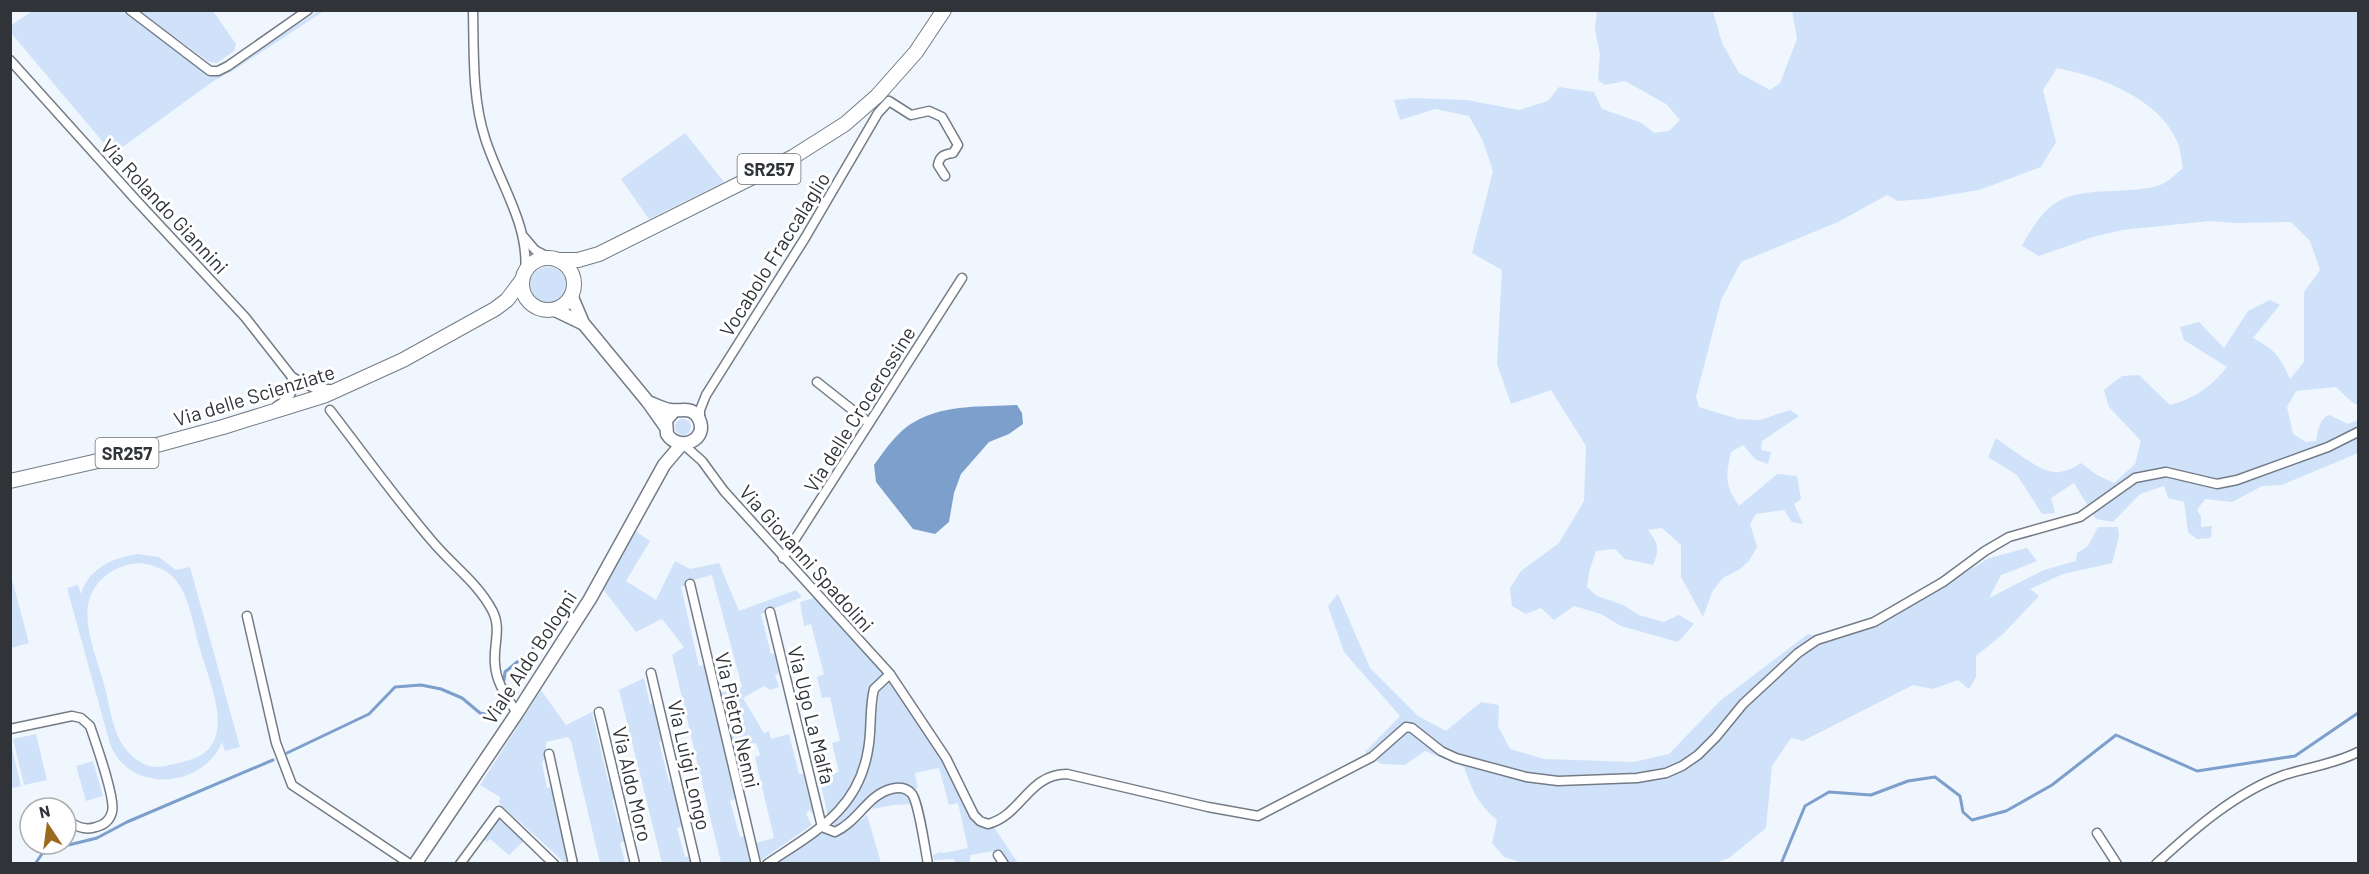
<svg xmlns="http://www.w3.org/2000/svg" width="2369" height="874" viewBox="0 0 2369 874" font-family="Barlow,sans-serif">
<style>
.green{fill:#cfe2fa;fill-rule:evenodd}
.water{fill:#7c9fcb}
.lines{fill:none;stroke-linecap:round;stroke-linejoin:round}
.stream{stroke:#7c9fcb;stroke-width:3}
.minor-casing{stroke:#737b86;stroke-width:11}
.secondary-casing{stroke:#737b86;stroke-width:15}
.primary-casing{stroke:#737b86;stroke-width:16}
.minor{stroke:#fff;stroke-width:8}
.secondary{stroke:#fff;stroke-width:12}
.primary{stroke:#fff;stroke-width:14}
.labels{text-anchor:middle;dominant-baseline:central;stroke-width:6;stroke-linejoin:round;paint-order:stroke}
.shield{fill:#fff;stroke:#6e7174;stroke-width:1.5}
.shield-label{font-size:18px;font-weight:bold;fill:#303439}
.street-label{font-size:20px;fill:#303439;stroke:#fff}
</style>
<rect width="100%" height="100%" fill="#f0f6fe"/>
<g class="green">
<path d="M32,11H122L207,74L215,75L226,72L318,11H324L234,70L212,82L113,154L11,33L10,26Z"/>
<path d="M139,11H213L236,44L234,51L217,63L209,62Z"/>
<path d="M1597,11H1713L1722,43L1739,73L1770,90L1780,83L1797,39L1792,11H2358V405L2352,402L2336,387L2296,391L2287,407L2293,434L2306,442L2316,441C2318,431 2319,419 2329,415L2348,424L2358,420V453L2282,485L2262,486L2232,502L2205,499L2197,510L2201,517V527L2212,526L2211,538L2197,539L2188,532L2184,502L2168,498L2164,486L2140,494L2113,522L2096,519L2074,483L2051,498L2055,513L2042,514L2017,475L1988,457L1996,438C2009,447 2039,471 2054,472C2063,473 2074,468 2081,463L2097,475L2114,483L2135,464L2141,441L2109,407L2104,390L2122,376L2139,375L2170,405C2195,398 2211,387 2227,367L2184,340L2180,327L2199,322L2224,348L2248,311L2270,300L2280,305L2253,338C2275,350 2280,356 2290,379L2304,362V292L2320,270L2310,241L2291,222L2237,223L2210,221L2122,230L2093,237L2039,256L2022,246C2047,200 2062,192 2114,191C2129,190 2145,190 2160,185C2168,182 2176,174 2183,168C2181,160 2181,149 2177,141C2158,98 2099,76 2057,68L2043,90L2056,142L2041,167L1979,190L1925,199L1898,201L1887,195L1838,222L1741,262L1721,300L1696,397L1699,407L1738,419L1760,420L1790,410L1799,416L1762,441L1761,450L1771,452L1768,464L1756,460L1743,445L1731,452C1726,477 1724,484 1739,506L1777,474L1797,476L1801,499L1794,504L1803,524L1792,522L1784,510L1756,514L1750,524L1757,547L1749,561L1740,569L1723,578L1712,592L1703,617L1681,577V545L1662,528L1648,530C1658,543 1660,549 1653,565L1625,559L1615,549L1596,551L1589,572L1587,587L1597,596L1623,605L1639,615L1664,622L1679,615L1694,624L1678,642L1621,626L1601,614L1574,606L1554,620L1541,608L1526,614L1512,606L1510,588L1521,571L1559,543L1584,501L1586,446L1551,390L1511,404L1497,364L1502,270L1472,253L1493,171L1483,141L1469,116L1435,109L1400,120L1394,100L1414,98L1467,100L1519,110L1548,101L1559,87L1594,92L1602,109L1642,123L1654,133L1669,131L1680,120L1666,104L1625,81L1605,85L1598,80L1600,54L1595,30Z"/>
<path d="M685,133L724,182L649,219L621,179Z"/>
<circle cx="548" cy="285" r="18"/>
<circle cx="683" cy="427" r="8"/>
<path d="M2098,527H2118L2119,536L2112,563L2063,574L2030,589L2039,596L2003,634L1976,656V677L1969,689L1958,680L1933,689L1913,685L1803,741L1791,738L1772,766L1766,828L1729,858L1715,863L1526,864L1504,857L1492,843L1497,820C1478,804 1472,790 1464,767L1425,751L1405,765L1381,764L1365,752L1400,716L1344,652L1328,606L1338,594L1370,668L1418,716L1446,731L1481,702L1499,705L1498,726L1510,749L1544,759L1634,762L1669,754L1721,700L1808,634L1831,641L1879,625L1989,558L2027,548L2037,561L2001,575L1989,598L2044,570L2076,561L2077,553L2088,546Z"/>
<path d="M635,531L650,541L626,581L656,600L675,561L690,569L719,563L739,611L796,590L802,597L761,614L771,654L780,652L785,671L775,675L779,687L770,690L764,686L743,698L764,733L769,731L771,739L789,734L799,774L809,773L818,811L813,814L809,810L806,814L812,825L761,860L756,843L774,838L755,757L760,755L756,743L728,747L739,797L730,801L740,837L749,835L756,863H721L672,655L684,647L662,619L636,632L603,589ZM712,575L742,687L716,694L709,664L699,666L681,587L690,584V581Z"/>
<path d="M138,554L159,557L176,570L190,567L240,747L225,751L222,742C203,789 129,794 110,744L67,588L78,585L81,594C89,568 112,558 138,554ZM140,563C152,565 165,568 173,577C190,595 193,626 200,649C210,685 241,748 186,761C177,763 165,767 155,767C142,766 129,755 122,744C112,728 109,703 104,684C95,650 72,606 103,578C114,568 126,564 140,563Z"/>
<path d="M10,572L29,643L11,648H10Z"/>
<path d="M817,597L884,674L871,687C867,736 868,782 828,816L819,776L839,772L832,743L840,741L830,697L822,698L817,677L824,674L811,624L804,626L800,602Z"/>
<path d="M644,678L650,704L658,702L666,739L659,742L669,782L676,780L686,824L677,828L685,857L694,856L696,863H662L619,690Z"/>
<path d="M889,683L895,685C910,707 926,729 940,752C953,773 963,817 984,828L993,826L1018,863H1010L1002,852L998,855L993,851L970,855V863H955L954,859L934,860L933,855L940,852L944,853L968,848L958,803L949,805L939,768L915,773L918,788L912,791C889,773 869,801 853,816C848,820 842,823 837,827L832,824C877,779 871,750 879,692Z"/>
<path d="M541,690L566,725L592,712L608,781L615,779L619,797L612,800L618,823L625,821L629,840L620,843L625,863H600L571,741L568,737L546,742V755L542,763L547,788L556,787L573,863H565L499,803L500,797L480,785Z"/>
<path d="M36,734L47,780L24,785L13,739Z"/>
<path d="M10,740L21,786L11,788H10Z"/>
<path d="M93,761L103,796L86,801L76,766Z"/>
<path d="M901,791L916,804L893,805L872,809C879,798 888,792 901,791Z"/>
<path d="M499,811L528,837L509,855L490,839L487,842L480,836Z"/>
<path d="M867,815L881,863L776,864L822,831C844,837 851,828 867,815Z"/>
</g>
<path class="water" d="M1017,405L1022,413L1023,424L1009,434L989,442L961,474L954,493L949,522L935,534L913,529L876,482L874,465C885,450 898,430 916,421C946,404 984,407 1017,405Z"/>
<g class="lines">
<g class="stream">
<path d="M533,648L556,621L569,610"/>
<path d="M504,680L505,672L522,658"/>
<path d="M287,753L369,714L395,687L421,685L441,689L462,698L480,713L491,715L500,713L504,706"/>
<path d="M35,864L44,851L97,838L127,822L273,760"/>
<path d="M1781,864L1805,806L1829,792L1871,795L1908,781L1935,777L1960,796L1963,812L1972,820L2006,811L2052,785L2116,735L2197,771L2295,756L2358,713"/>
</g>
<g class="minor-casing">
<g id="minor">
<path d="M130,10L210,71H218L228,66L308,10"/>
<path d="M473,10C474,52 472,98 485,138C499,183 530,225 525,273"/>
<path d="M10,60L136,200L245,317L292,377L316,389H329"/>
<path d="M524,237L535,250L550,258"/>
<path d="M817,382L869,423"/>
<path d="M277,406C289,399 295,392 292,377"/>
<path d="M330,410C364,454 396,499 432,541C451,564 478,583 492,610C502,628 493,645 495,664C496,683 507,697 517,713"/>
<path d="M700,420V410L706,395L805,238L878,113L889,101L911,115L929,111L942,117L958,145L953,153C944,155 940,155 938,165L945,176"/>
<path d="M684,445L702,461L724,491L890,674L946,758L974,815L980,821L988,824C1022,815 1028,774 1067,774L1208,807L1258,816L1372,757L1406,727L1412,728L1441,751L1456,758L1526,777L1558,781L1637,778L1666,773L1682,766L1698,755L1716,737L1743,704L1798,653L1817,640L1874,622L1943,582L1985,551L2009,537L2080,517L2135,478L2166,472L2217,484L2237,480L2328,447L2358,432"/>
<path d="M783,558L962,278"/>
<path d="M690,584L756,864"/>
<path d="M770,612L822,827"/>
<path d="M247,616L276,743L292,785L410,864"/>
<path d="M651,673L696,864"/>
<path d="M599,712L635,864"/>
<path d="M10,729L72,716L81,718L90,726C95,741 116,799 112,812C110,820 104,825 96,827C84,831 75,826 66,819"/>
<path d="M549,754L573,864"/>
<path d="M822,827L835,832C852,824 860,810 874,798C884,790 902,782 912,794C919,804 925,849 928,864"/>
<path d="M2097,833L2117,864"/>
<path d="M998,855L1004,864"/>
<path d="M460,864L499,811L554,864"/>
<path d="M767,864C814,832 858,811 868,750C872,730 869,709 874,689L890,674"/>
<path d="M2156,864C2193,830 2236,792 2284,775C2309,767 2335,764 2358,752"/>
</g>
</g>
<g class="secondary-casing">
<g id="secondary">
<path d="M571,295L583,323L648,402L665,426"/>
<path d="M553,309L582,323"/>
<path d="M648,402C656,405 663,409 670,410C681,412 692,405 699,419C709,440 679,453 667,434L666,420L674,411"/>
<path d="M415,864L517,713L590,599L664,465L681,445"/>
</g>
</g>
<g class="primary-casing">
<g id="primary">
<circle cx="548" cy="284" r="26"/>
<path d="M558,260H578L599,254L793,157L845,124L877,96L916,52L944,10"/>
<path d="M10,481L102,460L223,427L326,395L403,360L495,309L507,300L522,280"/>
</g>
</g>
<use href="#minor" class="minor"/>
<use href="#secondary" class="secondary"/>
<use href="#primary" class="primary"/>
</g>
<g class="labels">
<g class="shield">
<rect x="737.5" y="154" width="63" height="30" rx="4.5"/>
<rect x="95.5" y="438" width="63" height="30" rx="4.5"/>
</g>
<g class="shield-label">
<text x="769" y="169">SR257</text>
<text x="127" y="453">SR257</text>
</g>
<g class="street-label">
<text transform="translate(165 206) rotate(47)">Via Rolando Giannini</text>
<text transform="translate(774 254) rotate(-58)">Vocabolo Fraccalaglio</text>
<text transform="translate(254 395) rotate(-17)">Via delle Scienziate</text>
<text transform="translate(859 409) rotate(-58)">Via delle Crocerossine</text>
<text transform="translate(807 558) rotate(48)">Via Giovanni Spadolini</text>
<text transform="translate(529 657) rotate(-57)">Viale Aldo Bologni</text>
<text transform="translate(812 715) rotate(76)">Via Ugo La Malfa</text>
<text transform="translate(738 720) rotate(77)">Via Pietro Nenni</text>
<text transform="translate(690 765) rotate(77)">Via Luigi Longo</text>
<text transform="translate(633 784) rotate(77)">Via Aldo Moro</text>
</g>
</g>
<rect width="2369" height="874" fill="none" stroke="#303439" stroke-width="24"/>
<g transform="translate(48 826) rotate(347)"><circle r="28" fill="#ffffff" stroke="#acaeb0" stroke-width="1.5"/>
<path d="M0-4.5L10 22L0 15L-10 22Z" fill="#9a6a1d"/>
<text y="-9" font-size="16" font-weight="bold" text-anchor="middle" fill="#303439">N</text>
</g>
</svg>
